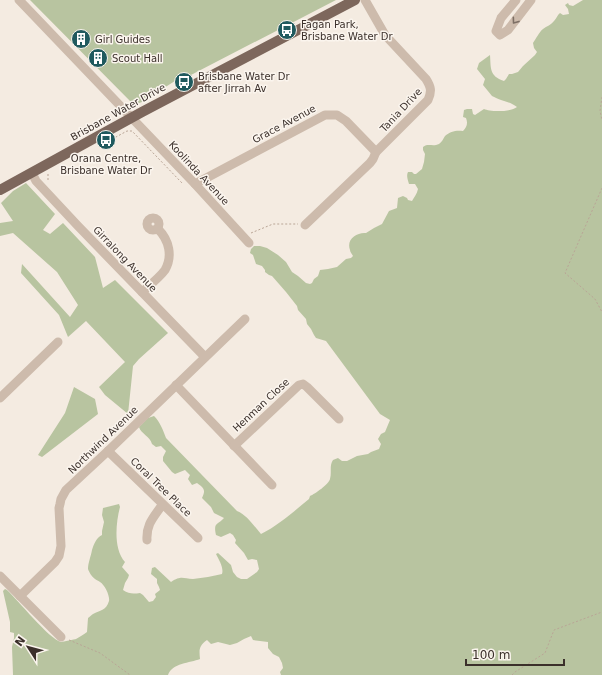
<svg xmlns="http://www.w3.org/2000/svg" width="602" height="675" viewBox="0 0 602 675" font-family="'DejaVu Sans',sans-serif">
<style>
.green{fill:#b8c4a0}
.lines{fill:none;stroke-linecap:round;stroke-linejoin:round}
.path{stroke:#b9a596;stroke-width:1;stroke-dasharray:2 2;stroke-linecap:butt}
.minor{stroke:#cdbbac;stroke-width:9}
.major{stroke:#7d675c;stroke-width:10}
.oneway{stroke:#7d6f65}
.labels{text-anchor:middle;dominant-baseline:central;stroke-width:3;stroke-linejoin:round;paint-order:stroke}
.poi-label{font-size:10px;fill:#3b302b;stroke:#fbf5ee;text-anchor:start}
.street-label{font-size:10px;fill:#3b302b;stroke:#fbf5ee}
</style>
<rect width="100%" height="100%" fill="#f4ebe1"/>
<g class="green">
<path d="M30,0H336L189,76L178,79L142,102L136,104L132,103Z"/>
<path d="M583,0H602V675H281L280,672L283,668L282,663L279,657L273,654L268,648V642L253,640L251,636L244,639L237,643L230,645L218,642L211,644L207,640C199,646 199,649 200,659C190,663 172,663 168,675H13L12,647L14,638V633L10,632V622L3,591L5,589L7,590C17,599 49,639 61,642C63,642 75,639 76,639C80,637 84,634 87,632L88,618C90,617 91,615 93,614C100,610 106,611 109,601C110,596 105,585 100,582C99,581 96,580 95,579C92,577 89,572 88,569C88,563 91,556 92,550C94,544 96,538 102,535V531L104,522L102,515L103,508L119,504L120,507C116,522 113,549 125,562L122,567L129,575L128,578L125,583L123,590C129,594 133,594 140,593L143,595L149,602L153,601L156,597L155,594L160,590L159,587L157,583V579L151,574L152,568L155,567L171,582C182,575 183,579 193,579C203,578 213,576 222,574C224,568 219,560 216,554L218,553L231,565L233,572L237,577L241,579H247L257,572L259,569L257,560L252,559L248,560L244,553L235,543L236,540L233,535L230,533L221,537L216,535C213,522 218,525 224,518L214,513L211,507L202,498C206,490 204,488 197,483L192,485L188,479L190,475L185,470L175,474L172,472L163,461V457L166,451L161,446L156,447L152,444C150,436 141,434 139,427L148,418L154,416C160,422 163,430 166,438L237,511C247,515 254,526 261,534C279,525 293,512 309,499L310,496C315,494 329,484 330,479C332,472 329,466 333,460L338,458L342,461H347L357,456L368,454L371,452L379,449L381,444L378,439L381,434L385,432L390,420L380,414L326,341L316,338L314,335L311,329L307,324L306,319L298,310L297,306L286,292L272,276L269,275L265,272V270L262,266L256,264L253,255L250,253L251,249L254,246H260L267,248L278,255L286,262L292,272L298,276L306,283L310,284L312,283L314,279L318,276L320,270L328,269L337,267L346,259L351,258L353,256C352,254 350,252 350,250C346,239 357,232 366,233L374,228L382,224L389,211L397,208L398,198L403,196L407,198L408,200L412,201C414,197 417,194 418,189L415,184H409C408,180 406,176 408,172H412L414,174H416L422,169L424,162L425,154L423,150V147C428,143 433,147 439,144C442,142 443,139 445,136C450,131 457,130 463,131C467,127 468,123 466,118L463,117L464,110L467,109H472L473,114L475,115L484,109C490,112 511,112 517,107C512,103 507,102 501,100C497,99 495,97 492,96L483,85L485,79L477,69L479,63L490,55C491,68 489,76 504,81L506,79L509,74H512L518,72L523,66L535,55L537,52L534,48L533,43C536,39 539,32 543,29C547,26 551,25 554,21C557,18 557,15 560,13L563,15L569,14L568,9L565,5L568,3L569,5L573,6Z"/>
<path d="M26,183L55,214L43,230L50,234L63,223L95,257L103,288L115,280L168,333L139,359L133,366L128,414L105,395L99,387L125,362L86,321L68,337L59,315L21,273L22,264L70,317L78,305L57,272L13,233L0,236V223L13,221L1,203L13,191Z"/>
<path d="M74,387L95,399L98,414L42,457L38,455L65,413Z"/>
</g>
<g class="lines">
<g class="path">
<path d="M602,97L600,111L602,120"/>
<path d="M105,143L127,131H132L182,183"/>
<path d="M48,174V182"/>
<path d="M602,188L565,273L595,299L602,312"/>
<path d="M251,233L273,224H298"/>
<path d="M69,640L100,653L130,675"/>
<path d="M512,675L515,672L545,653L554,630L602,612"/>
</g>
<g class="minor">
<path d="M19,0L195,184L249,243"/>
<path d="M516,0L501,18L496,31L500,35L508,30L531,0"/>
<path d="M32,173L36,181L78,226L205,357"/>
<path d="M195,184L325,115H337L346,121L376,152"/>
<circle cx="153" cy="224" r="6"/>
<path d="M305,225L370,163L373,159L376,152L428,100C432,91 431,87 426,79L385,35L365,0"/>
<path d="M142,292C149,286 160,277 165,270C173,256 169,240 158,229"/>
<path d="M176,385L272,485"/>
<path d="M0,398L58,342"/>
<path d="M234,446L299,385L303,384L307,387L339,419"/>
<path d="M108,451L198,538"/>
<path d="M147,540C146,524 154,517 162,505"/>
<path d="M0,576L61,637"/>
<path d="M20,596L55,562L59,556L61,546L59,508L60,504L61,499L66,490L108,451L245,319"/>
</g>
<path class="major" d="M0,190L142,112L355,0"/>
</g>
<defs><path id="oneway-chevron" d="M-2-3.5L2.5 0L-2 3.5" fill="none" stroke-width="1.6" stroke-linecap="round" stroke-linejoin="round"/></defs>
<use class="oneway" href="#oneway-chevron" transform="translate(515 21) rotate(126)"/>
<defs>
<g id="bus-disc" transform="scale(1)"><circle r="9.5" fill="#1f5a5e" stroke="#fbf5ee"/><path d="M-5-6H5V4H4V6H2V4H-2V6H-4V4H-5ZM-3.5-4V0h7V-4ZM-3.5 1.2v1.5H-2V1.2ZM2 1.2v1.5H3.5V1.2Z" fill="#fff"/></g>
<g id="building-disc" transform="scale(1)"><circle r="9.5" fill="#1f5a5e" stroke="#fbf5ee"/><path d="M-4-6H4V6H1V3H-1V6H-4ZM-2.5-4.3h1.7v1.8h-1.7ZM.8-4.3h1.7v1.8H.8ZM-2.5-1h1.7V.8h-1.7ZM.8-1h1.7V.8H.8Z" fill="#fff"/></g>
</defs>
<g fill-rule="evenodd">
<use href="#bus-disc" x="287" y="30"/>
<use href="#building-disc" x="81" y="39"/>
<use href="#building-disc" x="98" y="58"/>
<use href="#bus-disc" x="184" y="82"/>
<use href="#bus-disc" x="106" y="140"/>
</g>
<g class="labels">
<g class="poi-label">
<text x="301" y="24">Fagan Park,<tspan x="301" dy="12">Brisbane Water Dr</tspan></text>
<text x="95" y="39">Girl Guides</text>
<text x="112" y="58">Scout Hall</text>
<text x="198" y="76">Brisbane Water Dr<tspan x="198" dy="12">after Jirrah Av</tspan></text>
<text x="106" y="158" text-anchor="middle">Orana Centre,<tspan x="106" dy="12">Brisbane Water Dr</tspan></text>
</g>
<g class="street-label">
<text transform="translate(401 110) rotate(-47)">Tania Drive</text>
<text transform="translate(118 112) rotate(-29)">Brisbane Water Drive</text>
<text transform="translate(284 124) rotate(-28)">Grace Avenue</text>
<text transform="translate(199 173) rotate(47)">Koolinda Avenue</text>
<text transform="translate(125 259) rotate(46)">Girralong Avenue</text>
<text transform="translate(261 405) rotate(-43)">Henman Close</text>
<text transform="translate(103 440) rotate(-44)">Northwind Avenue</text>
<text transform="translate(161 487) rotate(44)">Coral Tree Place</text>
</g>
</g>
<g transform="translate(28 647) rotate(306)" stroke="#fbf5ee" stroke-width="3" paint-order="stroke">
<path d="M0-3L7 15L0 10L-7 15Z" fill="#3b302b"/>
<text y="-6" font-size="11" font-weight="bold" text-anchor="middle" fill="#3b302b">N</text>
</g>
<path d="M466 659v6h98v-6" fill="none" stroke="#3b302b" stroke-width="2"/>
<text x="472" y="659" font-size="12" fill="#3b302b" stroke="#fbf5ee" stroke-width="3" paint-order="stroke">100 m</text>
</svg>
